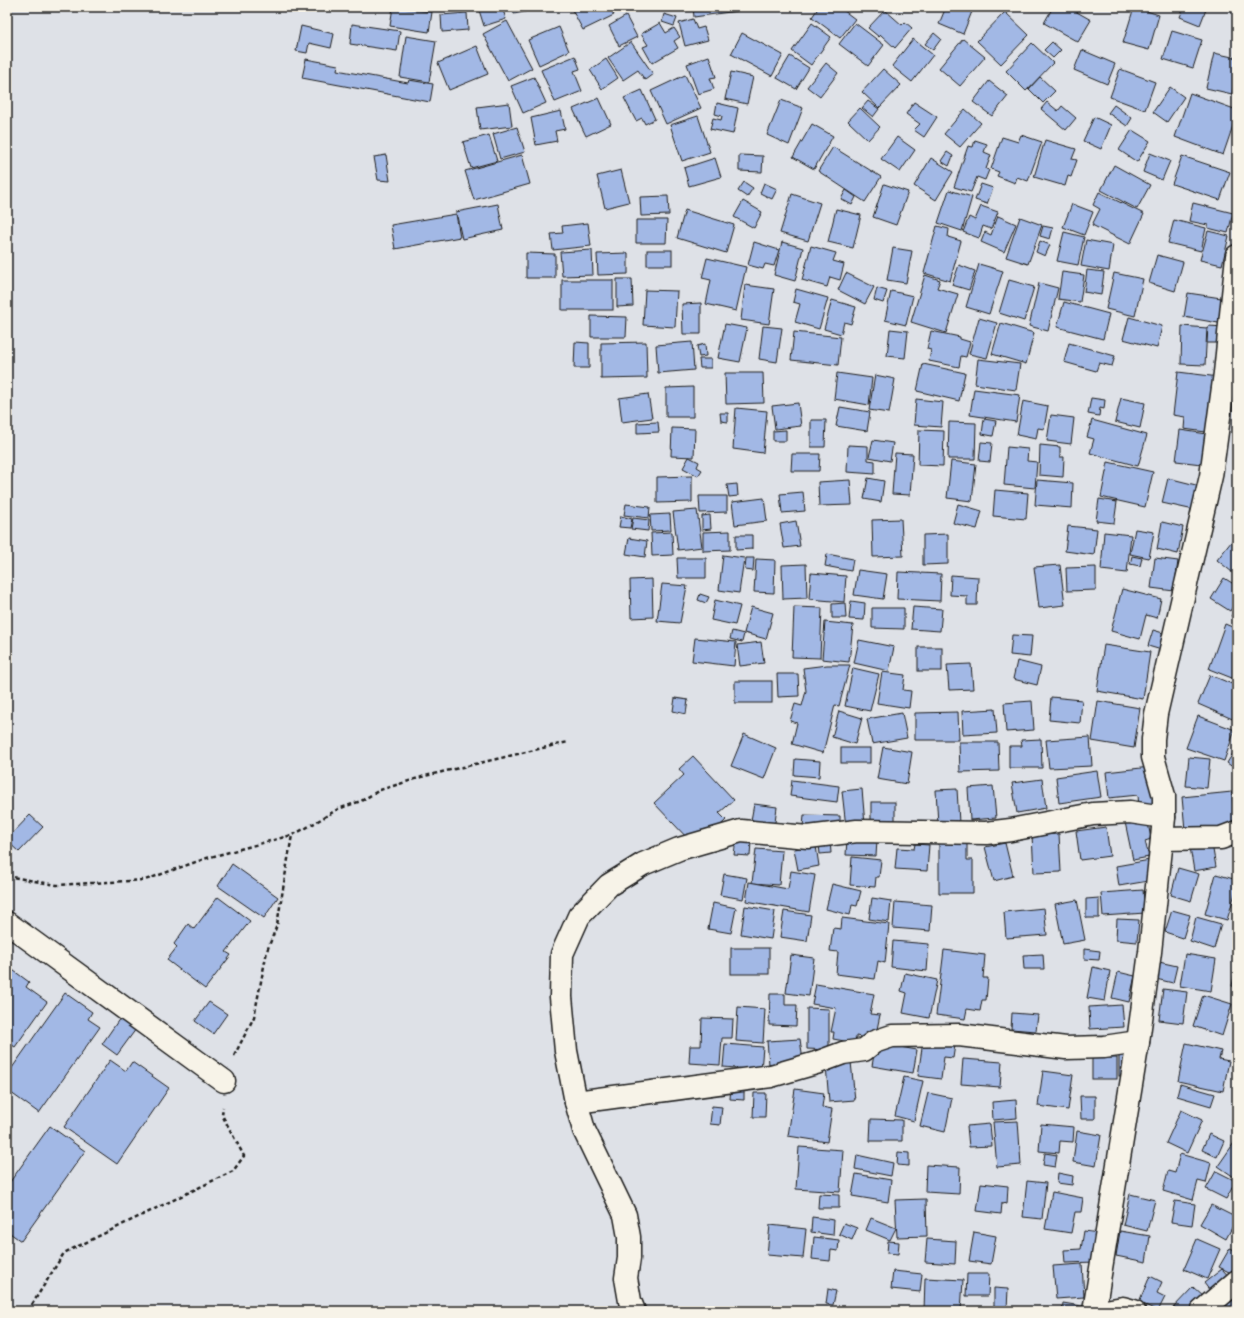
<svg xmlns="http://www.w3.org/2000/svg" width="1244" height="1318" viewBox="0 0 1244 1318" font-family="Delius,sans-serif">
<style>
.building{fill:#a2b8e5;stroke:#1c1c1c}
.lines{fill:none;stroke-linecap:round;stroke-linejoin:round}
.street-casing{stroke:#1c1c1c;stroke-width:25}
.path{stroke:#1c1c1c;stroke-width:2.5;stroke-dasharray:4 3;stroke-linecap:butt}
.street{stroke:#f7f3e8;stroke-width:22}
</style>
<rect width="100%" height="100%" fill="#dee1e7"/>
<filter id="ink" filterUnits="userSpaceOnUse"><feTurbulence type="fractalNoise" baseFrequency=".025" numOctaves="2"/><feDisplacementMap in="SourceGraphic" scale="8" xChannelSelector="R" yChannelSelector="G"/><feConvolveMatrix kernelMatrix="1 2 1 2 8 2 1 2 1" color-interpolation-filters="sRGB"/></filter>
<g filter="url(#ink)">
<g class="building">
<path d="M393,7L432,12L429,32L390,26Z"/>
<path d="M478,7H502L506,19L484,26Z"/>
<path d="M513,7H543V8L514,14Z"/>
<path d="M574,7H610L614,15L583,30L571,8Z"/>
<rect x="646" y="7" width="33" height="3"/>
<path d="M693,7H736L737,11L694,17Z"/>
<path d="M819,7H839L855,19L840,38L812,17Z"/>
<path d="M946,7H967L973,9L963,34L939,24Z"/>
<path d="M1053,7H1068L1091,20L1078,42L1044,23Z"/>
<path d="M1134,7L1159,15L1149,50L1123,43Z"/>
<path d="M1184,7H1207L1200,25L1180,17Z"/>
<path d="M885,10L902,25L905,22L912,28L895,48L881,35L879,37L868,28Z"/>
<path d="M1005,12L1029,35L1001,64L977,41Z"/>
<path d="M467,13L468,30L442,32L441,15Z"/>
<path d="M664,14L677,18L674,26L662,22Z"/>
<path d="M626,16L637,37L619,46L609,26Z"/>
<path d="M693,19L697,29L704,27L708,40L685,46L679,23Z"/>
<path d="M507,21L532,68L508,81L483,34Z"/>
<path d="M660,23L666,33L674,28L680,37L674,41L678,48L652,63L643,47L648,45L641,34Z"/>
<path d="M812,23L831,37L811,65L792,51Z"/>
<path d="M855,23L884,45L868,66L839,44Z"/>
<path d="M352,24L400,31L397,51L350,44Z"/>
<path d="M301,26L334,34L331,48L309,43L307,53L296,51Z"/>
<path d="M559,27L569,51L539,65L528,40Z"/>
<path d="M1172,31L1202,40L1193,68L1163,59Z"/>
<path d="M742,33L783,55L772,76L731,54Z"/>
<path d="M934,33L941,39L933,50L925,44Z"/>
<path d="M406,36L436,41L429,82L400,77Z"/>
<path d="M913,39L933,55L912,82L892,66Z"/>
<path d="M963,39L985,57L960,86L939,68Z"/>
<path d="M631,42L653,74L645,80L638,70L623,80L608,58Z"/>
<path d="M1052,42L1061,50L1053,58L1044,50Z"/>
<path d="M1032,43L1053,63L1026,91L1006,71Z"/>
<path d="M477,46L488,74L449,90L438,63Z"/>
<path d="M1082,50L1115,64L1107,84L1074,70Z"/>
<path d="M1214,53L1237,58V73L1232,94L1206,88Z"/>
<path d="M575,56L580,69L574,71L582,91L555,102L541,70Z"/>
<path d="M709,56L716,77L710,78L714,89L698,94L687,64Z"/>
<path d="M790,56L809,68L796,89L777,78Z"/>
<path d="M306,59L338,65L337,70L408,83L409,80L433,84L430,102L302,78Z"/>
<path d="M606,59L618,78L602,89L590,70Z"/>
<path d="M826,63L838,73L820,97L807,87Z"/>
<path d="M883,69L901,85L879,108L862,92Z"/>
<path d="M1120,69L1155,82L1145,110L1110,97Z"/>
<path d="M731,72L753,77L747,104L725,99Z"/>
<path d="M685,75L701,108L666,124L651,91Z"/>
<path d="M534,77L546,103L523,113L511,86Z"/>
<path d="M1040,77L1055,91L1043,103L1029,89Z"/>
<path d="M989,81L1008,96L992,116L973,102Z"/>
<path d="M1170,87L1184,97L1167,122L1153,112Z"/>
<path d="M642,90L655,119L645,124L642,118L636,121L624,98Z"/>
<path d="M1190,93L1237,110V114L1223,155L1175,137Z"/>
<path d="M599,98L611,124L586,136L573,109Z"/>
<path d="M781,100L803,108L789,145L767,135Z"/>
<path d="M868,101L879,109L873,117L862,108Z"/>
<path d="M914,102L937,117L924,137L914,130L920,124L906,114Z"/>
<path d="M1047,102L1058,111L1062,106L1076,118L1066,130L1041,109Z"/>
<path d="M509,103L512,126L480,130L477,107Z"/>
<path d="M717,103L738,108L733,134L710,129L713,118L721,120L722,116L715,114Z"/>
<path d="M1114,105L1132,118L1127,126L1108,113Z"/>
<path d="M860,108L880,127L868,140L848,121Z"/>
<path d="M965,109L981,123L960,147L944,134Z"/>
<path d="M561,111L565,129L555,131L557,141L536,145L531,118Z"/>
<path d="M698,116L710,152L682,161L670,125Z"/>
<path d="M1094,117L1111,125L1101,149L1083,141Z"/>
<path d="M812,124L833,136L814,169L793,157Z"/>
<path d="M517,127L525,152L500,159L493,134Z"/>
<path d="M1132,130L1150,141L1137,162L1119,150Z"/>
<path d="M489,135L497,161L471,168L463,142Z"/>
<path d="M1021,135L1042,142L1028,181L1017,177L1015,183L997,176L999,172L991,169L1002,137L1018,142Z"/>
<path d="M897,137L915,150L900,172L881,159Z"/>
<path d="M975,140L987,144L984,152L991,155L986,169L989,170L985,180L977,177L971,192L954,187L968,146L973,147Z"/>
<path d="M1045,140L1076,149L1072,159L1077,160L1071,177L1068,176L1065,186L1034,177Z"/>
<path d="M833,147L881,177L865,202L818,171Z"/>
<path d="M947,152L953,156L949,166L941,161Z"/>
<path d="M1150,153L1170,161L1162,180L1143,172Z"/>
<path d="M386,155L390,181L378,180L374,157Z"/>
<path d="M522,155L530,184L474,200L465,171Z"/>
<path d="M739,155L763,156L762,172L739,171Z"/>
<path d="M1182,156L1230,172L1220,200L1172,184Z"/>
<path d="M715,158L721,177L689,186L684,168Z"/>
<path d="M931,158L953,172L936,200L914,186Z"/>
<path d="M1114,165L1150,185L1137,209L1101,190Z"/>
<path d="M621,170L629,202L605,208L597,176Z"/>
<path d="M744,182L753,188L747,197L738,191Z"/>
<path d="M764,183L777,189L772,199L760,193Z"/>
<path d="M884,184L908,192L896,225L873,217Z"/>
<path d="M981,184L993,188L987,204L975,200Z"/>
<path d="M846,190L856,197L852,205L841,199Z"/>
<path d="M949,190L972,197L962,231L938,223Z"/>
<path d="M1099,192L1144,214L1130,244L1092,225L1100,209L1093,205Z"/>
<path d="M792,194L820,203L808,241L780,233Z"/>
<path d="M668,196L669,215L641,216L640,197Z"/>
<path d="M743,201L762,212L754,228L734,217Z"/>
<path d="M1193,203L1233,213L1228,233L1208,228V225L1189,221Z"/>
<path d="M498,204L503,230L462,239L456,212Z"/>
<path d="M1072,204L1093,212L1084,235L1063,227Z"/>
<path d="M981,206L998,212L991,229L983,226L979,238L963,232L969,217L975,220Z"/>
<path d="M836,209L861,215L853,248L828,242Z"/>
<path d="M685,210L734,225L726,253L677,238Z"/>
<path d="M456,214L460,237L395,249L391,225Z"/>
<path d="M998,216L1016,224L1004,252L981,242L985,232L991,235Z"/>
<path d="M1020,217L1042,225L1028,264L1006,257Z"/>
<path d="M636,220H667L666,243H636Z"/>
<path d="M1174,220L1206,228L1201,251L1168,243Z"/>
<path d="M588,223L591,246L553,250L551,234L563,233L562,226Z"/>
<path d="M937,226L949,229L948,237L961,241L950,281L924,273Z"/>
<path d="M1043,226L1053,228L1050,239L1040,236Z"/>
<path d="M1208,231L1229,236L1222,265L1200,260Z"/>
<path d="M1064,232L1084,237L1078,265L1057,261Z"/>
<path d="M1086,240L1113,245L1109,271L1081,266Z"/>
<path d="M1040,241L1050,245L1045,256L1036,252Z"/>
<path d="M754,242L779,250L774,266L765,264L763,269L748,265Z"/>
<path d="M782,242L803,248L795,281L774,275Z"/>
<path d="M811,246L836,253L833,261L844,264L840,280L830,277L827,287L802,280Z"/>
<path d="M893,248L912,251L906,283L887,280Z"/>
<path d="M592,250L593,275L562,276L560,252Z"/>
<rect x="647" y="250" width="25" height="15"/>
<path d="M526,253L555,254V278H526Z"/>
<path d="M628,253V274L598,275L597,254Z"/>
<path d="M1157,255L1183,262L1175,291L1149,283Z"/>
<path d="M707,258L746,267L736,311L706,304L711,280L702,278Z"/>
<path d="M979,264L1003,271L989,314L966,307Z"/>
<path d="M959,265L975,271L969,290L952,285Z"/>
<path d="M1087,270L1104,272L1101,295L1084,292Z"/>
<path d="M1062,272L1084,275L1080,302L1058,299Z"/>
<path d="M846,273L874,287L865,304L838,290Z"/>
<path d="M1114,273L1143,279L1135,316L1106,309Z"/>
<path d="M925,275L940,280L937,288L958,294L946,333L911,322Z"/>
<path d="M617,279H632L633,306L617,307Z"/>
<rect x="562" y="280" width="51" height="30"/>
<path d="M1009,280L1034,287L1024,321L999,313Z"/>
<path d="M1039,283L1058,288L1048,331L1029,326Z"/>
<path d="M745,285L774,289L769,324L741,320Z"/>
<path d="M877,288L887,291L883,303L874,300Z"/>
<path d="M796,289L828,298L819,329L795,322L800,304L793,302Z"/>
<path d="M645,290L677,291L675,327L643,325Z"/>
<path d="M891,291L913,296L906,325L885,320Z"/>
<path d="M1188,293L1228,299L1224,324L1184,317Z"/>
<path d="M832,300L856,307L851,324L844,322L841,334L824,329Z"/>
<path d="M1064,302L1109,314L1103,339L1057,327Z"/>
<path d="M701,303V334H683L682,304Z"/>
<path d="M591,316L627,317L626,337H591Z"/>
<path d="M1129,317L1162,326L1157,348L1123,339Z"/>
<path d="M979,318L997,323L987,358L969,354Z"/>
<path d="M1001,323L1034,333L1026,364L992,354Z"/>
<path d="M725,324L747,328L740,362L718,358Z"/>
<path d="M763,326L782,328L777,362L759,359Z"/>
<path d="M1182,326L1207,328L1205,365L1181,364Z"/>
<path d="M1208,326L1225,327L1224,343H1207Z"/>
<path d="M890,329L908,331L905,358L887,356Z"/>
<path d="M931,331L960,337V339L970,342L966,357L961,356L959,367L929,361L931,350L927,349Z"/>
<path d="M794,332L841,337L838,365L791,360Z"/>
<path d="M575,342L589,343V368H574Z"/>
<path d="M646,342L647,378L601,379V343Z"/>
<path d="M692,342L694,370L658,373L656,345Z"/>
<path d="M1069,343L1115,356L1112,366L1099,363L1096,371L1064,362Z"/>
<path d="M705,344L706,356L699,357L697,346Z"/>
<path d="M699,359H711V368H700Z"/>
<path d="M978,359L1020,364L1016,390L975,384Z"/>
<path d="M923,364L965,373L959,401L917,391Z"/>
<path d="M1178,372L1219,377L1213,433L1184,429L1185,417L1173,415Z"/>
<path d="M725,373H763L764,403L726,404Z"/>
<path d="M837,373L872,378L869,405L834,399Z"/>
<path d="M875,375L895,379L889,413L869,410Z"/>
<path d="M693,387V417H666V388Z"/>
<path d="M974,389L1020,395L1016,422L970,415Z"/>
<path d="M648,394L652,418L622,422L619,398Z"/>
<path d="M1091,398L1105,400L1104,409L1100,408L1099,416L1088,414Z"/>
<path d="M1121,398L1145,403L1140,428L1115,422Z"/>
<path d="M916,399L943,402L941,427L914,425Z"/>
<path d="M1023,401L1048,406L1044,429L1038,428L1036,439L1017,435Z"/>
<path d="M798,403L801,426L775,429L772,406Z"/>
<path d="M840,407L870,412L867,431L836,426Z"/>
<path d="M736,408L767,411L763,453L733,449Z"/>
<path d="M720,413H728V422L721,421Z"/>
<path d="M1051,415L1074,418L1071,444L1047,441Z"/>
<path d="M984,419L996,421L993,436L982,434Z"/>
<path d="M811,420H826L825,447H811Z"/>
<path d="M1092,420L1147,435L1138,466L1090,453L1094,439L1087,437Z"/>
<path d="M658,422L659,432L637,433V423Z"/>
<path d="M949,422L976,423L975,459H948Z"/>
<path d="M672,428L695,429L694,457L671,456Z"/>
<path d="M786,430V441H773V431Z"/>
<path d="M919,430L944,431L943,466L918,465Z"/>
<path d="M1180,430L1214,435L1210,465L1176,461Z"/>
<path d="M873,440L893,443L890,461L869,457Z"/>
<path d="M981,442L992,443L990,462L979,461Z"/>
<path d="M848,445L868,446V460L875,461V474L847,472Z"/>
<path d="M1040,445L1060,447V457H1064L1063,477L1039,475Z"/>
<path d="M1007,447L1028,449L1027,461L1037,462L1035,488L1004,485Z"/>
<path d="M895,453L913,454L910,495L892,494Z"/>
<path d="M792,454H820L819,471H791Z"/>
<path d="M689,457L699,462L697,467L702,470L698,476L683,468Z"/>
<path d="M951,461L976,464L972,501L947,498Z"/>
<path d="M1108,462L1153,472L1145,507L1101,497Z"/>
<path d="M692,476V502L657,503V477Z"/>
<path d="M868,478L884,481L881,502L864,499Z"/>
<path d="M1168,478L1200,486L1194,510L1162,503Z"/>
<path d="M850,480L852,505L819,506L818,482Z"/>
<path d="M1037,480L1073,483L1072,508L1035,505Z"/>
<path d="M737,484L738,496L729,497L727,485Z"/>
<path d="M995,490L1028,493L1026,519L993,516Z"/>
<path d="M803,492L805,511L782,513L780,494Z"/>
<path d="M699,496H727V512L700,513Z"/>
<path d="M764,498L767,521L735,525L732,502Z"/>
<path d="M1099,499L1117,502L1114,523L1096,521Z"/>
<path d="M626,504L650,507L649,518L624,515Z"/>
<path d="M958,504L982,511L977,529L953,523Z"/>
<path d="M697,510L702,547L678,550L673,512Z"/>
<path d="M670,514L671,530L651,531L650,515Z"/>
<path d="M710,515L711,529L702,530V516Z"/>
<path d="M621,516L632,519L630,528L619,527Z"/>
<path d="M633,518L649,520L648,531L631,529Z"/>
<path d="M901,519L903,556L873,557L872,520Z"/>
<path d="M796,521L800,546L784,548L780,524Z"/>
<path d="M1162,522L1183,527L1178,554L1157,549Z"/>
<path d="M1068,526L1097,529L1094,555L1065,551Z"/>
<path d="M1135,529L1154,532L1149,558L1130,554Z"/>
<path d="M730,531V550L703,551V532Z"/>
<path d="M672,532L673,555L652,556L651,533Z"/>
<path d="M1104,532L1131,535L1127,573L1101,570Z"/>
<path d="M948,534V564L923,565V535Z"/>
<path d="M736,535H752V549L736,550Z"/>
<path d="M1235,537L1237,539V576L1217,560Z"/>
<path d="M629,538L647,541L645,557L626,554Z"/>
<path d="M827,554L853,559L851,571L825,566Z"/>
<path d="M723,555L744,558L739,593L719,590Z"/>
<path d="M1132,556L1142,558L1140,566L1130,564Z"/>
<path d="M677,558H706V578H678Z"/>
<path d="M746,558H754L753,571L745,570Z"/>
<path d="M1155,558L1178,561L1174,591L1151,588Z"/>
<path d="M756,559L775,560L774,593L754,592Z"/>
<path d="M806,564L807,598L783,599L782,565Z"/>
<path d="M1060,565L1065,605L1039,608L1034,567Z"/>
<path d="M1096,567V590L1067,591L1066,568Z"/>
<path d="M858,570L887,574L883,599L854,595Z"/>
<path d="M898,572L941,574L940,601L897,599Z"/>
<path d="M811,573L846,576L844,602L809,599Z"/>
<path d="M951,575L978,577L977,605H967V596L950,595Z"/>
<path d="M1224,578L1237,586V600L1230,611L1211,599Z"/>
<path d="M652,579L653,617L631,618L630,580Z"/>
<path d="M662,584L687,586L680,623L657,621Z"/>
<path d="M1122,589L1161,599L1157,618L1146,615L1140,639L1111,631Z"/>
<path d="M700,594L709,597L706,603L698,600Z"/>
<path d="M715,600L740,606L735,625L711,620Z"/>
<path d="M851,601L865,603L864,620L849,619Z"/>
<path d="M845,603L846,618H832V604Z"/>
<path d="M751,607L773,613L766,639L744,633Z"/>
<path d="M794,607L822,608L820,658L792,657Z"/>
<path d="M913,607L942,609L940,631L911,629Z"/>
<path d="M872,608H904V629L872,628Z"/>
<path d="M1237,608V620L1231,616Z"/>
<path d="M825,622L853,625L849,662L822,659Z"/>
<path d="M1225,624L1237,629V680L1209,669Z"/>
<path d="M1153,630L1170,635L1165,651L1148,646Z"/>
<path d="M732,631L744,634L742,642L730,639Z"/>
<path d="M1012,635L1032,636L1030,657L1010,655Z"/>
<path d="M695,638L736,642L734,666L692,661Z"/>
<path d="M859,640L894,647L889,671L854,663Z"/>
<path d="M761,642L764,663L740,666L737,645Z"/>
<path d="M1104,645L1150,652L1143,699L1097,691Z"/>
<rect x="918" y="647" width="24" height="24"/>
<path d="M1017,661L1041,667L1037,685L1013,679Z"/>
<path d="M971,664L973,689L949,690L947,665Z"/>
<path d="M827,665H850L839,706L835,705L823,753L792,744L797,723L790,721L795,704L802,706L806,691L803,668Z"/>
<path d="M853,668L879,674L870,711L845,706Z"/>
<path d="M882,672L905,675L903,690L911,691L909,708L877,703Z"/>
<path d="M777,674H798L799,696L778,697Z"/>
<path d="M1210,675L1237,686V721L1198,704Z"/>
<rect x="735" y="681" width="37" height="22"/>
<path d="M1051,697L1082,700L1080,723L1049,720Z"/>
<path d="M675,698L688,700L686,714L673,711Z"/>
<path d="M1032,701L1034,730L1006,732L1004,703Z"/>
<path d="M1098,701L1140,708L1134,748L1092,741Z"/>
<path d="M995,709L997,733L963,735L962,711Z"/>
<path d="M839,711L862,718L855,744L832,737Z"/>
<path d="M958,712L959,740H915V713Z"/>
<path d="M902,713L907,738L872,744L867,719Z"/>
<path d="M1198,716L1235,730L1224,761L1186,748Z"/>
<path d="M744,734L776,748L764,779L731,766Z"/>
<path d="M1090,737L1092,766L1049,768L1046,740Z"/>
<path d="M1041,739L1042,768H1009V746H1022L1021,740Z"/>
<path d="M959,742H998L999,771L960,772Z"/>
<path d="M883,747L912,752L907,784L877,779Z"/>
<path d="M1237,747V770L1227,763Z"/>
<rect x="841" y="748" width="29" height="15"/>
<path d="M693,756L734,800L719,813L726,820L709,836L702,830L690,841L654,803L684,775L679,769Z"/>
<path d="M1189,757L1210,759L1207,788L1186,786Z"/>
<path d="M795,759L820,761L819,777L794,775Z"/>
<path d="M1150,767L1154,807L1139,808L1138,795L1109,798L1106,772Z"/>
<path d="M1097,771L1101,797L1059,803L1056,777Z"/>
<path d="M1042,779L1046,808L1017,813L1012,783Z"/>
<path d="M792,780L839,786L837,802L790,796Z"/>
<path d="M993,786L996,818L970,820L968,788Z"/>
<path d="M862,789L865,825L846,827L842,791Z"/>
<path d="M957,789L959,823L938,824L936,790Z"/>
<path d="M1232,792L1236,825L1185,830L1182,797Z"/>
<rect x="871" y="802" width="24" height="24"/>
<path d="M754,804L777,807L774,830L750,826Z"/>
<path d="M30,815L43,827L19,852L7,841V839Z"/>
<path d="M804,815L840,816V828L803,827Z"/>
<path d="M1147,817L1151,839L1145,841L1149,857L1133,860L1125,822Z"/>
<path d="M1106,827L1110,856L1080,860L1076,831Z"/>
<path d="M1059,834L1061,872L1034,873L1032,835Z"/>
<path d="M736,839L751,841L750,856L734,855Z"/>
<path d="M847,839L877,840L876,856L846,855Z"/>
<path d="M830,840L831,853L820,854L819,845Z"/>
<path d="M939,843L967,844V860H973V893H939Z"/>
<path d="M1005,843L1013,876L994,881L985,847Z"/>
<path d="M915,844L929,845L927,871L895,869L897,848L914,849Z"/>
<path d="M1212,844L1216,867L1194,871L1190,847Z"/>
<path d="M816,846L819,866L798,870L794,849Z"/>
<path d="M756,849L782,851L779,885L752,883Z"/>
<path d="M852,857L881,860L879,877H876L875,887L850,885Z"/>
<path d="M1150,860L1154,880L1119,886L1116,866Z"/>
<path d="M232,864L278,897L264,918L218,886Z"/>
<path d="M1178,868L1199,874L1191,901L1171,895Z"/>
<path d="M791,871L815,875L809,912L746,901L749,882L788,889Z"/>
<path d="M724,874L747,878L743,899L720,895Z"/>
<path d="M1216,874L1237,880V887L1227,920L1205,914Z"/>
<path d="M832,884L861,891L857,906L852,905L850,915L826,909Z"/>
<path d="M1143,890L1145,913L1103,916L1101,893Z"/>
<path d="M218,897L250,921L226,952L231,955L205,989L167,960L177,947L174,944L188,924L194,929Z"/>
<path d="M872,898L891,901L889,922L869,919Z"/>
<path d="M1099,898V918H1086V899Z"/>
<path d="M1077,900L1085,940L1063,944L1055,904Z"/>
<path d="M895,902L932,905L930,931L893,928Z"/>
<path d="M713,903L736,908L731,933L708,929Z"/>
<path d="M745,906L775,911L771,939L741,934Z"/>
<path d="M1044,908L1047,935L1006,938L1004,912Z"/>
<path d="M1172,910L1190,915L1183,938L1165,932Z"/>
<path d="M784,911L811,915L807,941L780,937Z"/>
<path d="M1196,917L1221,924L1214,949L1190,941Z"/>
<path d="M842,918L889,924L885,963L878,961L875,979L836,974L838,952L830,951L833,928L841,929Z"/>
<path d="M1117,919L1139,920L1137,942L1116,940Z"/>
<path d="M893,941L929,944L927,971L891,967Z"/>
<rect x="731" y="948" width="38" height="26"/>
<path d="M1084,949L1100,951L1099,960L1084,959Z"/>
<path d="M944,950L985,955L983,978H988L986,1000H982L980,1011L967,1009L965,1019L936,1015Z"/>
<path d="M1043,954L1044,969H1024L1023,955Z"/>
<path d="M1185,954L1216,959L1211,991L1180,986Z"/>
<path d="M791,955L814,958L809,996L786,993Z"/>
<path d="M1159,962L1177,966L1173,983L1156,979Z"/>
<path d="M1237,962V987L1232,986Z"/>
<path d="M1093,967L1110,971L1105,1001L1087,998Z"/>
<path d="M10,968L29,982L26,987L47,1002L15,1047L12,1045L7,1051V971Z"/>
<path d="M1118,972L1135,976L1129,1002L1112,998Z"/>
<path d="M905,973L937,980L929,1018L903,1013L907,993L901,991Z"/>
<path d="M816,984L874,994L870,1014L880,1015L876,1034L867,1033L866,1038L856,1036V1043L833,1039L834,1032H831L836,1008L812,1004Z"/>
<path d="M1163,989L1187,992L1183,1023L1159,1020Z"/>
<path d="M65,993L92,1012L88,1019L100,1027L39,1113L7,1090V1075Z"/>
<path d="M770,994H785V1005H797L796,1026L769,1025Z"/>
<path d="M1203,995L1232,1004L1222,1036L1193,1026Z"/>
<path d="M209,1002L227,1014L213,1034L195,1021Z"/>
<path d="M1122,1005L1124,1027L1090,1029L1089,1007Z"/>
<path d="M738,1007L765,1009L763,1043L736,1041Z"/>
<path d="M807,1008L829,1009V1050L807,1049Z"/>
<path d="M1012,1013L1038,1015L1036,1031L1011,1029Z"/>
<path d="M120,1018L136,1029L117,1055L102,1044Z"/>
<path d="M702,1018L733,1019L732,1038H722L720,1065L689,1063L690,1046H701Z"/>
<path d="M800,1039L803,1061L769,1064L767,1041Z"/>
<path d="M923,1041L955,1045L953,1058L944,1057L941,1079L918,1076Z"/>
<path d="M876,1043L917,1050L913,1073L872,1066Z"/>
<path d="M1186,1043L1221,1051L1219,1059L1229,1061L1223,1091L1178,1081Z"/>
<path d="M725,1044L763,1047L761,1070L723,1067Z"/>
<rect x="1119" y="1055" width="10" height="21"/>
<rect x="1092" y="1058" width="25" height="21"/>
<path d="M963,1059L1002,1062L1000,1087L961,1084Z"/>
<path d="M110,1060L126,1071L132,1062L169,1088L117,1164L64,1127Z"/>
<path d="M851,1062L855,1100L829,1102L826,1065Z"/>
<path d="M1043,1071L1073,1075L1068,1110L1038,1106Z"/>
<path d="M904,1077L923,1081L914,1121L895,1116Z"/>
<path d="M1180,1084L1215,1094L1211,1106L1177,1096Z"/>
<path d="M731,1086L744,1087V1100L730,1099Z"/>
<path d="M795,1089L824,1093L822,1107L832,1109L827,1142L788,1136Z"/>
<path d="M754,1093H766L765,1117H753Z"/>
<path d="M928,1093L952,1098L945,1132L920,1126Z"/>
<path d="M1080,1096H1095V1119H1081Z"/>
<path d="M1016,1100L1017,1118L993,1120L992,1102Z"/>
<path d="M712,1106L722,1107L720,1125L710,1124Z"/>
<path d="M1181,1110L1202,1120L1187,1153L1166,1143Z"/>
<path d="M871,1119L902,1120V1141H870Z"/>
<path d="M1018,1121L1021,1165L997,1167L993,1122Z"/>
<path d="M990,1124L992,1146L969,1147L967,1126Z"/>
<path d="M1041,1124L1074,1127L1073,1142L1060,1141L1059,1153L1039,1151Z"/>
<path d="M50,1126L85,1151L21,1241L7,1231V1186Z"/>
<path d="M1077,1131L1101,1135L1096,1166L1073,1162Z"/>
<path d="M1209,1134L1224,1141L1217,1157L1202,1150Z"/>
<path d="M1236,1140L1237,1141V1179L1218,1166Z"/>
<path d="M799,1147L843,1150L840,1192L796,1189Z"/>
<path d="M898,1152L909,1153V1166L897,1165Z"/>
<path d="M1045,1153L1057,1155L1055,1167L1043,1165Z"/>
<path d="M1180,1154L1211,1163L1206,1183L1198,1181L1193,1200L1163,1191L1168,1171L1175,1173Z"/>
<path d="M857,1155L893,1163L891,1176L855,1169Z"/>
<path d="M926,1165L960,1167L959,1194L925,1192Z"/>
<path d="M1216,1171L1236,1181L1226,1199L1206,1189Z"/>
<path d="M1058,1173L1073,1176L1072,1185L1057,1183Z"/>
<path d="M856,1174L891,1180L888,1202L852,1196Z"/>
<path d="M1027,1181L1046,1183L1042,1219L1023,1217Z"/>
<path d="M981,1183L1008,1186L1007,1204L1002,1203L1001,1214L977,1211Z"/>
<path d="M1052,1192L1083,1198L1081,1212H1075L1071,1233L1045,1229Z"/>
<path d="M819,1194L839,1195V1208H818Z"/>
<path d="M1130,1194L1155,1200L1147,1231L1123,1225Z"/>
<path d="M926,1199L927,1236L897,1237L895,1200Z"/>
<path d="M1175,1201L1195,1204L1192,1225L1171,1222Z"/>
<path d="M1211,1205L1237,1218L1226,1239L1200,1224Z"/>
<path d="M812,1217L834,1220L833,1235L811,1232Z"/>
<path d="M871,1218L896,1228L890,1240L866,1230Z"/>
<path d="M844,1223L857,1228L852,1240L839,1234Z"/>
<path d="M770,1225L806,1229L803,1258L767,1255Z"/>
<path d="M1084,1231L1099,1233L1095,1262L1065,1263L1064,1250L1081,1249Z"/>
<path d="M1120,1231L1150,1236L1146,1262L1116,1256Z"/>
<path d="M974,1232L996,1236L991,1264L969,1261Z"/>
<path d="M814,1237L839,1240L838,1251L831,1250L830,1261L812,1259Z"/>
<path d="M927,1239L956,1241L955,1264L925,1262Z"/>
<path d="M1197,1239L1220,1249L1207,1279L1184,1269Z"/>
<path d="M888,1241L899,1242L898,1254L887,1253Z"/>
<path d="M1230,1248L1237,1251V1276L1219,1267Z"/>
<path d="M1082,1264L1084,1297L1056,1299L1053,1266Z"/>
<path d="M1222,1269L1232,1280L1213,1295L1204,1283Z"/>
<path d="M893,1271L922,1274L920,1292L891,1289Z"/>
<path d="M967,1274H989L988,1296H966Z"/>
<path d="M1150,1276L1162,1282L1157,1293L1165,1297L1158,1311L1139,1302Z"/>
<path d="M925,1278L963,1280L961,1311H924Z"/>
<path d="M1193,1287L1205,1298L1193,1311H1174L1172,1309Z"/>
<path d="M994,1288L1008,1289L1007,1309L994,1308Z"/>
<path d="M828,1289L836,1291L833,1305L826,1304Z"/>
<path d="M1237,1291V1311H1219Z"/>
<path d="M1063,1303L1087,1307L1086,1311H1062Z"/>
</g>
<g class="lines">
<g class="street-casing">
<g id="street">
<path d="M1162,839L1221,838L1237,832"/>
<path d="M7,923L224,1081"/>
<path d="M576,1102L771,1076L816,1063L843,1053L864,1050L874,1042L892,1036L959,1035L1066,1048L1104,1047L1138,1042"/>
<path d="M634,1311L630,1301L626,1278L629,1258V1237L625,1215L584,1130L576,1102L566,1051L561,997L562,954L579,916L609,885L643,864L679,849L741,831L808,837L857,831L986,833L1011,830L1093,814L1130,812L1164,817"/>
<path d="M1094,1311L1138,1042L1150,952L1162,839L1164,817V796L1153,757V739L1156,714L1211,476L1225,373L1237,256"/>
<path d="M1105,1311L1123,1308L1134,1311"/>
<path d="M1202,1311L1237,1281"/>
</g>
</g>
<g class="path">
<path d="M7,876L57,885L145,880L207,858L292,835"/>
<path d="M234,1056L254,1017L267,951L277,925L292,835L306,828L338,809L361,801L380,790L425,776L568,742"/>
<path d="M28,1311L64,1253L233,1171L244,1156L222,1115L223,1107"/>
</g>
<use href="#street" class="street"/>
</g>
</g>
<rect width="1244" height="1318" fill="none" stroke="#f7f3e8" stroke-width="24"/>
<rect x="12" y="12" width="1220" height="1294" fill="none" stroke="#1c1c1c" stroke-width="1.5" filter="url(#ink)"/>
</svg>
